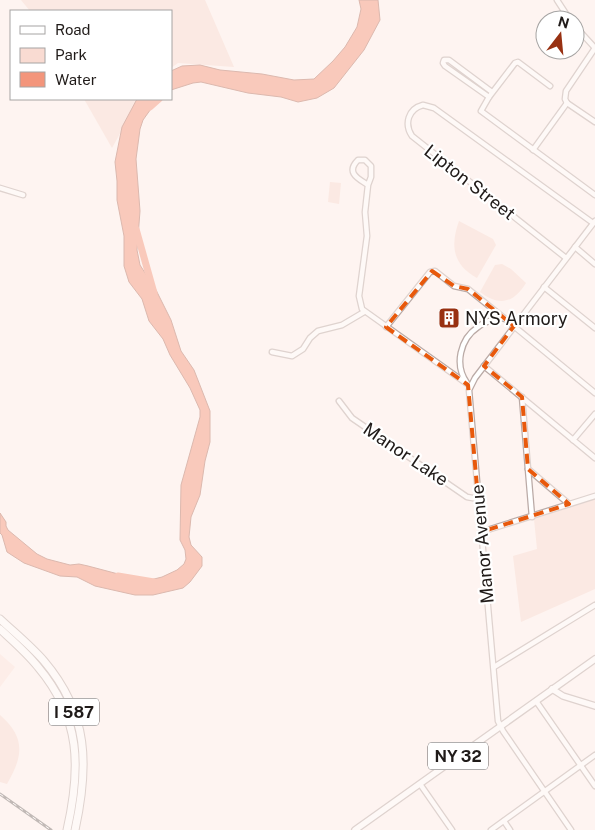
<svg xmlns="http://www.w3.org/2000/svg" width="595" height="830" viewBox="0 0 595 830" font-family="'Public Sans',sans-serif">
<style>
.built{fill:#fde4dd}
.green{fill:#f9dbd2}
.water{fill:#f3957b;stroke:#b4705e}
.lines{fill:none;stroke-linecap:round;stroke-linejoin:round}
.river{stroke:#f3957b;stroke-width:7}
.minor-casing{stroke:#baaaa6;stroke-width:7}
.major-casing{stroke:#baaaa6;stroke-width:8}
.highway-casing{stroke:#baaaa6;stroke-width:9}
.minor{stroke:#fff;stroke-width:4.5}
.major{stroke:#fff;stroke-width:5.5}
.highway{stroke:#fff;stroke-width:7}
.rail-casing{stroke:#78716f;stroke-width:3}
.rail{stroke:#fff;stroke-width:1;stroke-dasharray:4;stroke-linecap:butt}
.marked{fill:none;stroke:#e8590c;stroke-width:4;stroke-dasharray:10 6;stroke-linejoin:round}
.labels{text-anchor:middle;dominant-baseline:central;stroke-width:4.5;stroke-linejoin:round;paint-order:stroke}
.shield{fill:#fff;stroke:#635f5e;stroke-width:1}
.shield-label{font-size:16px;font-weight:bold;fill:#201b19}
.street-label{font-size:18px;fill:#201b19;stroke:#fff}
.poi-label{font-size:18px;fill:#201b19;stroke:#fff;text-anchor:start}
</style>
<rect width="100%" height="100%" fill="#fef4f1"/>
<path class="built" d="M0,654L15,667L0,687Z"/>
<g class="green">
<path d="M21,0H205L234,67L178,63L171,68V11H30Z"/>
<path d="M84,99H139L112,148Z"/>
<path d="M330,182L341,183L339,204L328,202Z"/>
<path d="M459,221L493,239L496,245L477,278C453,265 450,246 459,221Z"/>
<path d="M502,264L511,269L526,283C513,304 499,306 480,292L495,265Z"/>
<path d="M595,499V589L521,622L513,556L537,549L534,519Z"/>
<path d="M0,715C26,738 23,756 7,784L0,782Z"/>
</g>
<g class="water">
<path d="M359,0H378L380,20L364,50L334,88L317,98L298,102L281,97L248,93L201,82L193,83L171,90V71L182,66L200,65L220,70L262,74L294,80L314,79L333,61L345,47L357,27L361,9Z"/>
<path d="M137,99H158L143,120L140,129L136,159L140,211L137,250L140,265L156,290L171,320L181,351L194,370L210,411V442L205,461L200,495L191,517L189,537L191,545L202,557V566L190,582L183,588L153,595H135L95,586L77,577L60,576L24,563L7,552L2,535L0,533V513L6,522V526L8,530L37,554L47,559L70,565L79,564L88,566L122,575L131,580L142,582L162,577L177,570L184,564L186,559L185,550L180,540L181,485L200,417V410L190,388L170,355L163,339L149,321L142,299L129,282L124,266V236L117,200V181L115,162L122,127Z"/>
</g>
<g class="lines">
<g class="river">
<path d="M150,107L159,99"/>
<path d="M136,229L154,293"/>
<path d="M118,576L154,582"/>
</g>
<g class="minor-casing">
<g id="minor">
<path d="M557,0L570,20"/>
<path d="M575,26L595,48"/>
<path d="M550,86L518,62L515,63L489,97L481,111L595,195"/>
<path d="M489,97L445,66L443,63L444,60H449L492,92"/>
<path d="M567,103L565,99L566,91L595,48"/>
<path d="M567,103L595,122"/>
<path d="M533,150L567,103"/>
<path d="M368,185L371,177V166L365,160H358C345,173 359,179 368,185L365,212L367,236L359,296L362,309L470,386"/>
<path d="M0,188L23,195"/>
<path d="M575,247L595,264"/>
<path d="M566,258L412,136C404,124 408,109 423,105L434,108L593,223"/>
<path d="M544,287L595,328"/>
<path d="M386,327L430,272L435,271L454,286L468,289L504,318"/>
<path d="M272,352L292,356L303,349L310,338L318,331L342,325L364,312"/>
<path d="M484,366L595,458"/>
<path d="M467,383C454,365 460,339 478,327C485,321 494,319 504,318L595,393"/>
<path d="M522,397L532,517"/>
<path d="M339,401L352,418L467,497L478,499"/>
<path d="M573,440L595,414"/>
<path d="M528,469L569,504"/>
<path d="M481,532L595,496"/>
<path d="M494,667L595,605"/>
<path d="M536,701L595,786"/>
<path d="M420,784L452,830"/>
<path d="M504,821L510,830"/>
<path d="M491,830L595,755"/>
<path d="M571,830L503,731L498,721L469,390L475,378L595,221"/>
</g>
</g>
<g class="major-casing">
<g id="major">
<path d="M552,689L563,696L595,706"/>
<path d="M355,830L595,659"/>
</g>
</g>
<g class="highway-casing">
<g id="highway">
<path d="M0,619C15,633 31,646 44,661C89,714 89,766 75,830"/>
<path d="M0,629C13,641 27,653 38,667C81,718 81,768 67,830"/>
</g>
</g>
<use href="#minor" class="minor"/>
<use href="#major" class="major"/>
<use href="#highway" class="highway"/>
<g class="rail-casing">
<path id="rail" d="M0,794L51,830"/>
</g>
<use href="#rail" class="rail"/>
</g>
<path d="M0 0H595V830H0ZM432,271L454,286L468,289L514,326L484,366L522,397L528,469L569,504L481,532L468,385L386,327Z" fill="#fef4f1" fill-opacity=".55" fill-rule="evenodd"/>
<path class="marked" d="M432,271L454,286L468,289L514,326L484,366L522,397L528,469L569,504L481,532L468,385L386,327Z"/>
<defs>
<g id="building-square" transform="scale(1.125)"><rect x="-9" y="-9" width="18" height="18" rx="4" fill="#983112" stroke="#fff"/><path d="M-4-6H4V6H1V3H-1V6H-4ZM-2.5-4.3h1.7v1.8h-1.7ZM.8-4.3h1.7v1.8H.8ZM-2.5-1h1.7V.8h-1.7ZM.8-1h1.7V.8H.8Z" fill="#fff"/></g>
</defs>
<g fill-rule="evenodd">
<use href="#building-square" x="449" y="318"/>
</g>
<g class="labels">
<g class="shield">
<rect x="49" y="698.5" width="50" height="27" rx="4"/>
<rect x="428" y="742.5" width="60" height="27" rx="4"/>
</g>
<g class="shield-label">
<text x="74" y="712">I 587</text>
<text x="458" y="756">NY 32</text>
</g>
<g class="street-label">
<text transform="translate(470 182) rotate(38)">Lipton Street</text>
<text transform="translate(406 454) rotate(34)">Manor Lake</text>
<text transform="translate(482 544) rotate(-95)">Manor Avenue</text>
</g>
<g class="poi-label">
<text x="465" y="318">NYS Armory</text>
</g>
</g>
<rect x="10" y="10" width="162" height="90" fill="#ffffff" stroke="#a6a4a3"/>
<rect x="20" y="26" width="25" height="8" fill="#ffffff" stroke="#a6a4a3"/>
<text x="55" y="35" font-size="15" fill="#201b19">Road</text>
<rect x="20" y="48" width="25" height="15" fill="#f9dbd2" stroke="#a6a4a3"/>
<text x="55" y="60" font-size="15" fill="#201b19">Park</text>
<rect x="20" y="72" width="25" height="15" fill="#f3957b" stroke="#a6a4a3"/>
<text x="55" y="85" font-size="15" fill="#201b19">Water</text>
<g transform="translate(560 35) rotate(16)"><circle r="24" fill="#ffffff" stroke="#a6a4a3"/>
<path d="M0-4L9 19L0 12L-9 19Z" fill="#983112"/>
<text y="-8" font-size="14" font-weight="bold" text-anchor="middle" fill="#201b19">N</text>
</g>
</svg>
